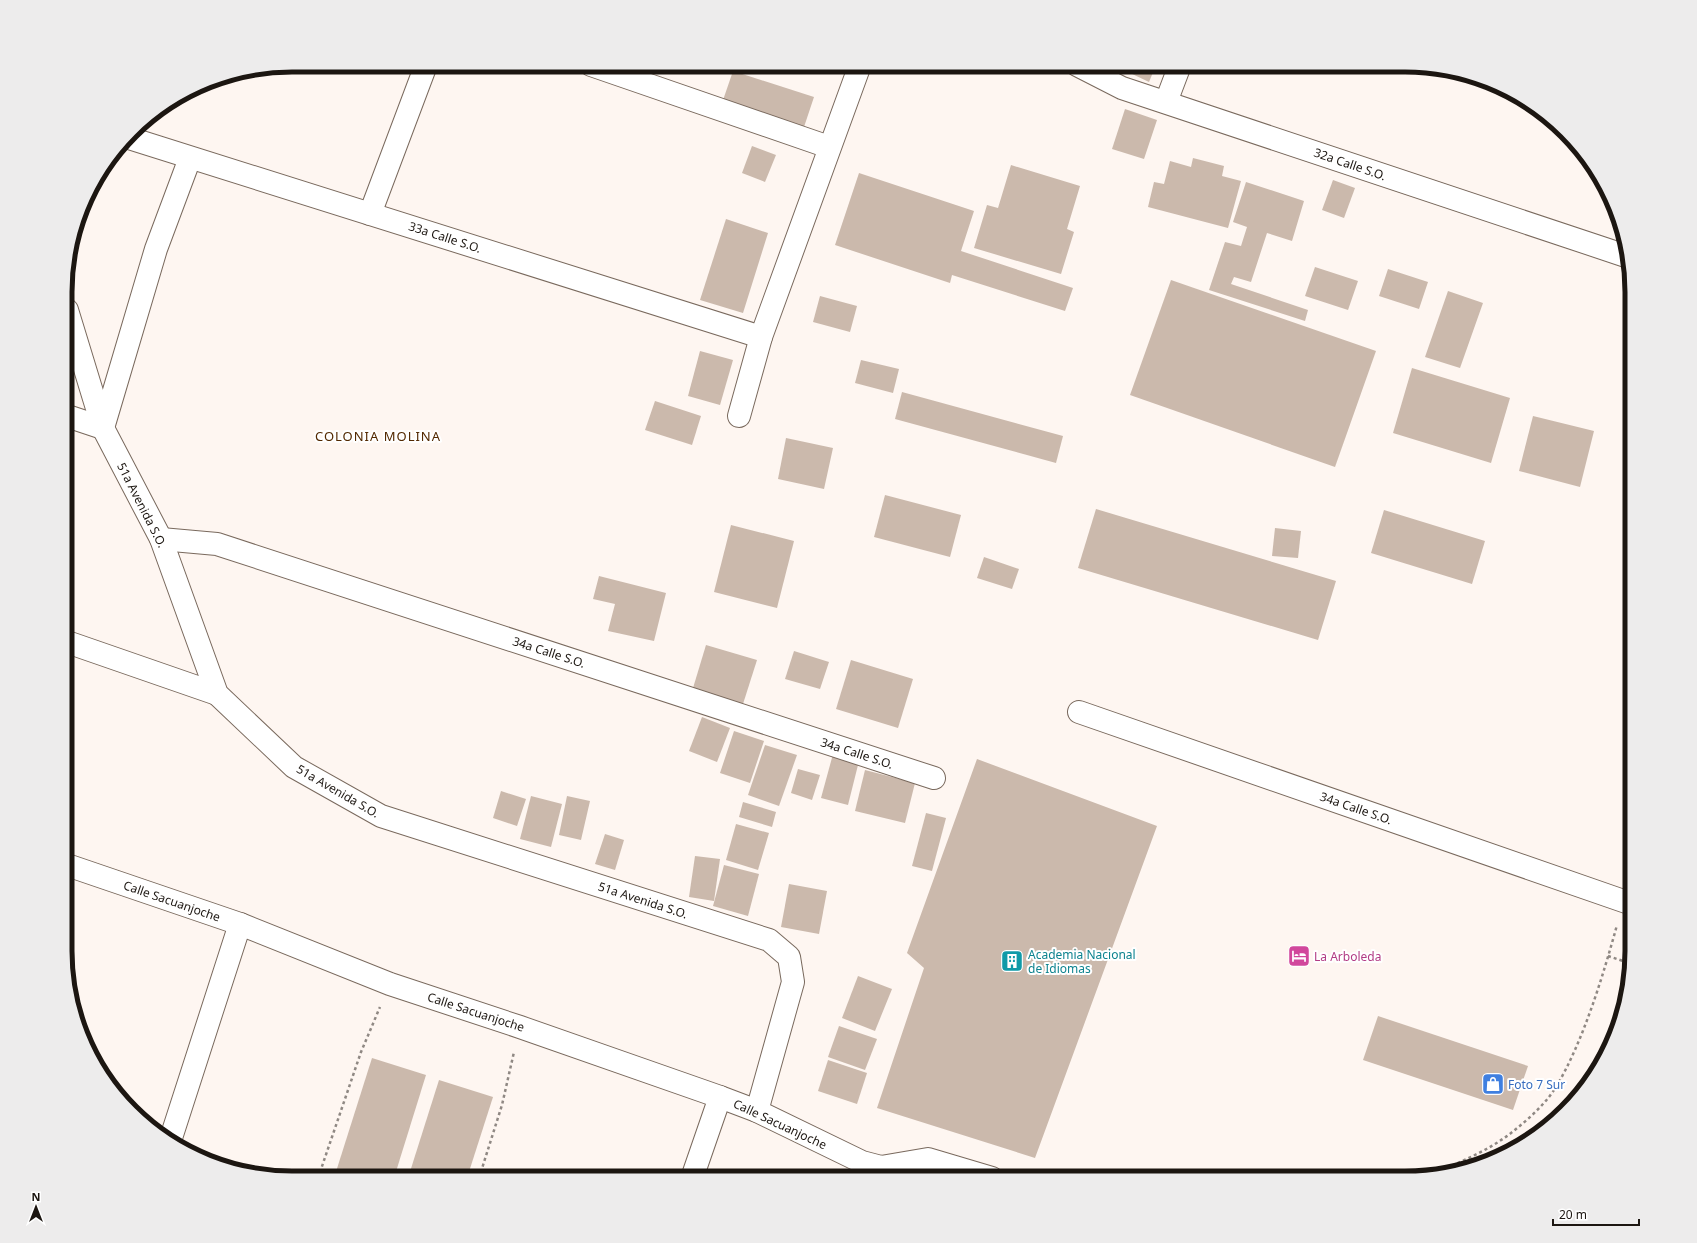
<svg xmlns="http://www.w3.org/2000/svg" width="1697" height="1243" viewBox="0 0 1697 1243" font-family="'Noto Sans',sans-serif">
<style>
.building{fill:#cbb9ac}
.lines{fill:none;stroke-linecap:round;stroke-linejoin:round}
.minor-casing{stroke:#79695d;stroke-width:24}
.path{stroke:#8f8883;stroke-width:2.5;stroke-dasharray:3 3;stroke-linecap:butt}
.minor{stroke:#fff;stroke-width:22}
.labels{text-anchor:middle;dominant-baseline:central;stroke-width:4;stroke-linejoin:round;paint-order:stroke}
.street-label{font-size:12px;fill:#1c1611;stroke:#fff}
.culture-label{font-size:12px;fill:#0d838f;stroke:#fff;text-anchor:start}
.hotel-label{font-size:12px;fill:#b23c85;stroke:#fff;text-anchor:start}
.shop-label{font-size:12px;fill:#366cbe;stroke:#fff;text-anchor:start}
.neighbourhood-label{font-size:13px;letter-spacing:1px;fill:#522800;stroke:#fff}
.rim{fill:none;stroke:#1c1611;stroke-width:5}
</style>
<rect width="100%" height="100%" fill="#fef6f1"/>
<g class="building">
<path d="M1131,65H1156L1149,82L1128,72Z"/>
<path d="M733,71L814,97L803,130L722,103Z"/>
<path d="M1125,109L1157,120L1144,159L1112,149Z"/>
<path d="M752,146L776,155L765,182L742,173Z"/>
<path d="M1193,158L1224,166L1222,176L1241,181L1228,228L1148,207L1154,182L1164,184L1170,161L1191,167Z"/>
<path d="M1011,165L1080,186L1067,229L1074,232L1061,274L974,248L987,205L998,208Z"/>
<path d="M859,173L974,211L961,251L1073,288L1065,311L952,275L950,283L835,245Z"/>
<path d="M1333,180L1355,188L1344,218L1322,210Z"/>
<path d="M1246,182L1304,201L1292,241L1267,233L1251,282L1234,277L1231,284L1308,310L1305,321L1209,290L1225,242L1241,246L1247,227L1233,222Z"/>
<path d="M726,219L768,233L743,313L700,300Z"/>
<path d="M1315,267L1358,281L1348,310L1305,296Z"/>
<path d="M1388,269L1428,282L1419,309L1379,296Z"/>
<path d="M1171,280L1376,351L1335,467L1130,395Z"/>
<path d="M1448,291L1483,303L1460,368L1425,357Z"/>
<path d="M820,296L857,306L850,332L813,322Z"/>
<path d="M700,351L733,360L720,405L688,396Z"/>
<path d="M861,360L899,369L893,393L855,383Z"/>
<path d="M1412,368L1510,398L1491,463L1393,433Z"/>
<path d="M902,392L1063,436L1056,463L895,419Z"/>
<path d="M655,401L701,416L692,445L645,430Z"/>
<path d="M1533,416L1594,431L1580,487L1519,471Z"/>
<path d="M786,438L833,448L824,489L778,479Z"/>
<path d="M885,495L961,515L950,557L874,537Z"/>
<path d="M1096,509L1336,581L1318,640L1078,568Z"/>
<path d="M1384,510L1485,541L1472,584L1371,553Z"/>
<path d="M731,525L794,541L777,608L714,592Z"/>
<path d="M1275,528L1301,531L1298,558L1272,556Z"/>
<path d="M984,557L1019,569L1012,589L977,578Z"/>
<path d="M599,576L666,593L654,641L608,631L615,604L593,599Z"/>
<path d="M706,645L757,660L743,704L693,688Z"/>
<path d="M794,651L829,662L820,689L785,679Z"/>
<path d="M851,660L913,679L898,728L836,709Z"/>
<path d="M702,717L730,728L717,762L689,751Z"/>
<path d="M734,731L764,741L750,783L720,773Z"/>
<path d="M765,745L797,755L779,806L748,795Z"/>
<path d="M833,754L859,761L848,805L821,798Z"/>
<path d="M977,759L1157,826L1035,1158L877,1108L924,968L907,953Z"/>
<path d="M798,769L820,775L812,800L791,793Z"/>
<path d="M865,770L915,783L905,823L855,811Z"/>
<path d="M501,791L526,799L517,826L493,818Z"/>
<path d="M531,796L562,804L551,847L520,839Z"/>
<path d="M567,796L590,801L581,840L559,835Z"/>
<path d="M743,802L776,812L772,827L739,817Z"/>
<path d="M926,813L946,818L932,871L912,866Z"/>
<path d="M736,824L769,833L758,870L726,860Z"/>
<path d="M605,834L624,840L615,870L595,864Z"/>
<path d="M695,856L720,859L714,901L689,897Z"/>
<path d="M724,865L759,874L748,916L713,906Z"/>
<path d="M789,884L827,891L819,934L781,927Z"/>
<path d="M858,976L892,989L875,1031L842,1018Z"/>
<path d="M1378,1016L1528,1066L1513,1110L1363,1060Z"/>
<path d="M839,1026L877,1039L865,1070L828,1057Z"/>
<path d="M372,1058L426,1075L394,1178H334Z"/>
<path d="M828,1060L867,1073L857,1104L818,1091Z"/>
<path d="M439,1080L493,1097L467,1178H408Z"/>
</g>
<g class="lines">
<g class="minor-casing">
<g id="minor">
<path d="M591,65L829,147"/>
<path d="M1077,65L1122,88L1626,256"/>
<path d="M1166,102L1180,65"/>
<path d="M129,138L761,337"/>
<path d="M370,214L426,65"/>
<path d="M67,310L103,428L161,539L217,694L294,767L381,816L769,940L789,957L793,982L757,1111"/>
<path d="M67,416L103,428L156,249L190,158"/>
<path d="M739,416L761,337L860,65"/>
<path d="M161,539L217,544L934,778"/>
<path d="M67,642L217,694"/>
<path d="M1079,712L1632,904"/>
<path d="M67,865L240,924L390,984L520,1027L720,1097L757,1111L862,1162L881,1167L928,1159L992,1178"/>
<path d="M170,1141L240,924"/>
<path d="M692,1178L720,1097"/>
</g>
</g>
<g class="path">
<path d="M1608,956L1632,964"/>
<path d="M1430,1175C1460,1162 1491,1150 1516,1129C1531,1117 1546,1103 1556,1087C1583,1042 1603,976 1617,925"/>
<path d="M318,1178L361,1052L380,1007"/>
<path d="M479,1178L502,1105L514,1052"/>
</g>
<use href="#minor" class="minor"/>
</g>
<defs>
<g id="hotel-square" transform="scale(1.15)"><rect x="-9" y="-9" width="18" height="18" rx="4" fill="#d1479c" stroke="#fff"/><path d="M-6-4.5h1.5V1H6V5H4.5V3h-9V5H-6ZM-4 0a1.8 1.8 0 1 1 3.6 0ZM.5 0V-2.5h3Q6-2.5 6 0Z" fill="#fff"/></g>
<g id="building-square" transform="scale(1.15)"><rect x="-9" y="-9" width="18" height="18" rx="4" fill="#0f9aa8" stroke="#fff"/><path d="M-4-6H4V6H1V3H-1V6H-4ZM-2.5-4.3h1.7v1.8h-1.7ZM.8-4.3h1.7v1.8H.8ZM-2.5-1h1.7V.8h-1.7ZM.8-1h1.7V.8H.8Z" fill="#fff"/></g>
<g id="shop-square" transform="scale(1.15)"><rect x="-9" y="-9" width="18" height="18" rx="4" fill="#3f7fe0" stroke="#fff"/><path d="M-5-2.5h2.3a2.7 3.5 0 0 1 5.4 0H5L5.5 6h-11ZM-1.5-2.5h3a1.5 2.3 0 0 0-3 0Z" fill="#fff"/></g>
</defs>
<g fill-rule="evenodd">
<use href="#hotel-square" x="1299" y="956"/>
<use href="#building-square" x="1012" y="961"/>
<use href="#shop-square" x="1493" y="1084"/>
</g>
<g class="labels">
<g class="street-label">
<text transform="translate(1350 164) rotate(19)">32a Calle S.O.</text>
<text transform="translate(445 237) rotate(18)">33a Calle S.O.</text>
<text transform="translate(142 505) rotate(63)">51a Avenida S.O.</text>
<text transform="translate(549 652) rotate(18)">34a Calle S.O.</text>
<text transform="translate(857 753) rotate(18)">34a Calle S.O.</text>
<text transform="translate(338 791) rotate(30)">51a Avenida S.O.</text>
<text transform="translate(1356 808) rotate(19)">34a Calle S.O.</text>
<text transform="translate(643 900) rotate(18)">51a Avenida S.O.</text>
<text transform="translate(172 901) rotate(19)">Calle Sacuanjoche</text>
<text transform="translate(476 1012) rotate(18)">Calle Sacuanjoche</text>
<text transform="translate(780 1124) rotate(25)">Calle Sacuanjoche</text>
</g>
<g class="culture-label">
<text x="1028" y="954">Academia Nacional<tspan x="1028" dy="14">de Idiomas</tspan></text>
</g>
<g class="hotel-label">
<text x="1314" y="956">La Arboleda</text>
</g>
<g class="shop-label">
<text x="1508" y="1084">Foto 7 Sur</text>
</g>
<g class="neighbourhood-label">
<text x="378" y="436">COLONIA MOLINA</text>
</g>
</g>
<path d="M0 0H1697V1243H0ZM292 72H1405A220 220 0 0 1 1625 292V951A220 220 0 0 1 1405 1171H292A220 220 0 0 1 72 951V292A220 220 0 0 1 292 72Z" fill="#edecec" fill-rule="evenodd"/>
<path class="rim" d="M292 72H1405A220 220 0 0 1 1625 292V951A220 220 0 0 1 1405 1171H292A220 220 0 0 1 72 951V292A220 220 0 0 1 292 72Z"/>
<g transform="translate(36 1207)" stroke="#ffffff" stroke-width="3" paint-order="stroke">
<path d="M0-3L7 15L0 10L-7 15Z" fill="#1c1611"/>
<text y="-6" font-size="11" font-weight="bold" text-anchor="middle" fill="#1c1611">N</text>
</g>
<path d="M1553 1219v6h86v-6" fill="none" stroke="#1c1611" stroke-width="2"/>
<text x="1559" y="1219" font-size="12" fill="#1c1611" stroke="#ffffff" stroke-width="3" paint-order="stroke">20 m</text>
</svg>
